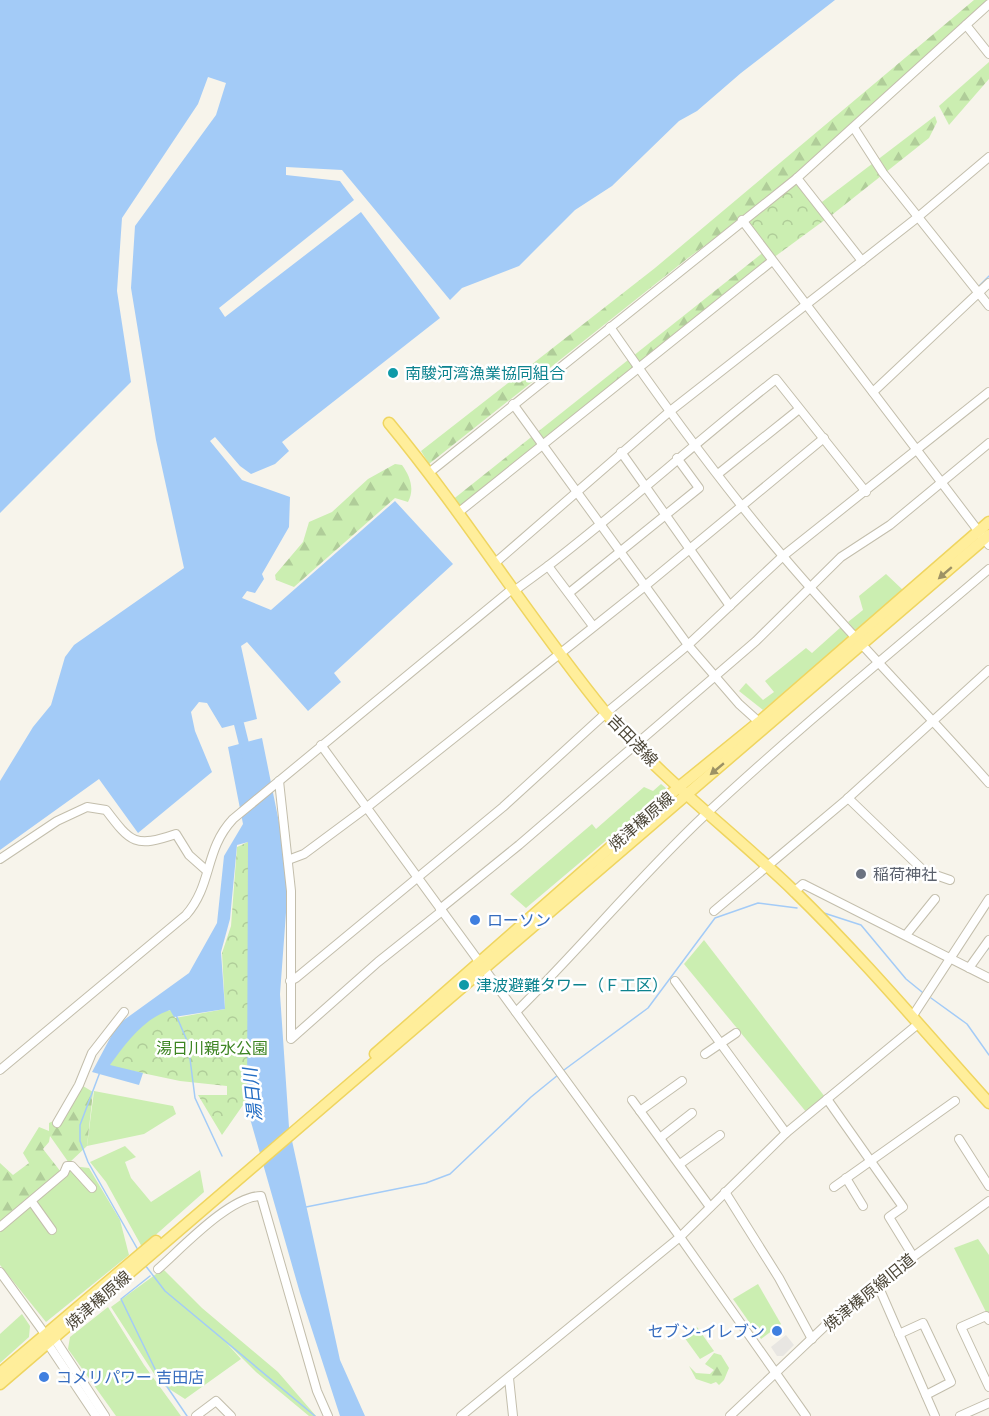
<svg xmlns="http://www.w3.org/2000/svg" width="989" height="1416" viewBox="0 0 989 1416" font-family="'Noto Sans','Noto Sans JP',sans-serif">
<style>
.green{fill:#cbeeb1}
.forest{fill:url(#forest-firs)}
.park{fill:url(#park-crowns)}
.parking{fill:#e8e6e2}
.water{fill:#a3cbf7}
.lines{fill:none;stroke-linecap:round;stroke-linejoin:round}
.stream{stroke:#a3cbf7;stroke-width:1.5}
.river{stroke:#a3cbf7;stroke-width:10}
.minor-casing{stroke:#c3beac;stroke-width:10}
.major-casing{stroke:#efd560;stroke-width:13}
.minor{stroke:#fff;stroke-width:8}
.major{stroke:#ffee9b;stroke-width:10}
.oneway{fill:#9d9264}
.culture-dot{fill:#0f9aa8;stroke:#fff;stroke-width:2}
.worship-dot{fill:#6b7280;stroke:#fff;stroke-width:2}
.shop-dot{fill:#3f7fe0;stroke:#fff;stroke-width:2}
.labels{text-anchor:middle;dominant-baseline:central;stroke-width:5;stroke-linejoin:round;paint-order:stroke}
.culture-label{font-size:16px;fill:#0d838f;stroke:#fff;text-anchor:start}
.street-label{font-size:16px;fill:#4c4637;stroke:#fff}
.worship-label{font-size:16px;fill:#5b616d;stroke:#fff;text-anchor:start}
.shop-label{font-size:16px;fill:#366cbe;stroke:#fff;text-anchor:start}
.park-label{font-size:16px;fill:#3d8523;stroke:#fff}
.water-label{font-size:18px;font-style:italic;fill:#246ec4;stroke:#fff}
</style>
<defs>
<pattern id="forest-firs" width="22" height="20" patternUnits="userSpaceOnUse" patternTransform="scale(1.5)"><rect width="22" height="20" fill="#cbeeb1"/><path d="M5 1l3.5 6h-7zM16 11l3.5 6h-7z" fill="#b0cd99"/></pattern>
<pattern id="park-crowns" width="20" height="18" patternUnits="userSpaceOnUse" patternTransform="scale(1.5)"><rect width="20" height="18" fill="#cbeeb1"/><path d="M2 6a3 3 0 1 1 6 0M12 15a3 3 0 1 1 6 0" fill="none" stroke="#b0cd99"/></pattern>
</defs>
<rect width="100%" height="100%" fill="#f7f4eb"/>
<g class="green">
<path d="M886,574L904,591L856,632L848,622L863,610L859,596Z"/>
<path d="M841,627L850,637L763,710L739,691L746,683L763,700L774,692L765,681L806,648L812,653Z"/>
<path d="M661,784L667,789L526,908L510,894L592,824L596,829L644,787L653,791Z"/>
<path d="M704,940L825,1097L807,1113L684,964Z"/>
<path d="M94,1091L173,1106L176,1114L144,1134L87,1146Z"/>
<path d="M125,1146L136,1157L125,1162L131,1178L151,1202L200,1170L204,1192L142,1247L106,1182L90,1162Z"/>
<path d="M72,1166L89,1168L120,1220L129,1255L46,1322L0,1265V1232Z"/>
<path d="M978,1239L989,1255V1318L954,1248Z"/>
<path d="M163,1269L202,1308L278,1372L316,1416H309L256,1372L222,1338L241,1359L185,1399L160,1383L111,1307Z"/>
<path d="M758,1284L781,1324L761,1339L733,1299Z"/>
<path d="M108,1307L144,1365L181,1416H116L68,1349L70,1337Z"/>
<path d="M22,1314L30,1326L29,1337L0,1363V1334Z"/>
<path d="M697,1327L714,1351L700,1359L684,1337Z"/>
</g>
<g class="forest">
<path d="M974,0H989V5L797,178L688,258L429,464L421,451L655,268Z"/>
<path d="M989,62V79L949,125L939,106Z"/>
<path d="M935,116L937,122L929,138L828,218L818,205Z"/>
<path d="M765,251L772,261L459,512L451,501Z"/>
<path d="M395,464L402,465C410,476 415,489 408,502L395,498L294,587L276,580L275,575L303,542L309,522L332,512L368,479Z"/>
<path d="M83,1086L93,1092L87,1146L69,1163L50,1136L49,1142L43,1149L61,1172L0,1223V1163L13,1175L29,1163L23,1153L39,1127L49,1131V1123L60,1118Z"/>
<path d="M714,1353L721,1355L729,1368L724,1380L719,1385L716,1382L711,1384L696,1379L689,1366L696,1373L710,1374L714,1370L705,1364Z"/>
</g>
<g class="park">
<path d="M797,182L826,219L773,258L746,220Z"/>
<path d="M248,842L250,1095L222,1135L198,1095H227V1086L180,1081L109,1066C124,1045 143,1014 171,1010L175,1018L225,1009L222,953L231,926L237,847Z"/>
</g>
<path class="parking" d="M786,1335L794,1345L783,1356H777L771,1347Z"/>
<g class="water">
<path d="M0,0H835L741,73L697,111L679,121L612,186L575,210L519,266L462,288L450,300L342,170L286,167V175L340,181L354,200L219,308L225,317L361,212L440,318L282,442L289,451L275,464L251,474L240,466L215,437L210,441L242,480L290,497L289,527L262,574L264,579L255,593L247,591L242,598L271,610L395,501L453,564L334,673L341,682L308,711L247,642L241,646L257,719L222,728L207,703L199,702L191,712L195,731L212,772L138,833L99,779L0,850V781L33,727L51,705L65,657L74,645L184,568L156,440L131,288L135,226L216,115L226,83L208,77L198,104L122,218L117,291L131,382L0,513Z"/>
<path d="M262,738L289,872L280,994L289,1127L340,1360L365,1416H340L300,1293L247,1108L248,842L237,845L230,919L221,952L225,1009L174,1017L170,1010C143,1019 126,1043 110,1065L143,1073L139,1085L92,1072L117,1025L189,973L217,923L224,856L243,824L228,747Z"/>
</g>
<g class="lines">
<g class="stream">
<path d="M980,285L989,276"/>
<path d="M824,913L861,925L906,979L922,992"/>
<path d="M985,952L989,948"/>
<path d="M931,998L967,1024L989,1055"/>
<path d="M176,1015L188,1043L195,1098L222,1156"/>
<path d="M564,1070L648,1008L715,918L758,903L797,908"/>
<path d="M100,1072L80,1125V1141L88,1162L138,1250"/>
<path d="M306,1207L426,1183L450,1174L531,1097L558,1075"/>
<path d="M145,1265L165,1291L315,1416"/>
<path d="M150,1276L121,1299L155,1369L187,1416"/>
</g>
<path class="river" d="M239,724L247,756"/>
<g class="minor-casing">
<g id="minor">
<path d="M966,25L989,54"/>
<path d="M854,128L883,173L989,306"/>
<path d="M797,178L862,261"/>
<path d="M742,220L989,545"/>
<path d="M610,327C664,405 720,482 782,555C848,633 921,706 989,783"/>
<path d="M873,392L989,283"/>
<path d="M513,404L688,645L739,704L759,722"/>
<path d="M621,452L730,606"/>
<path d="M430,472L797,178L989,4"/>
<path d="M718,474L798,410"/>
<path d="M459,512L772,261"/>
<path d="M495,563L669,412L918,217L989,157"/>
<path d="M514,591L548,566"/>
<path d="M569,593L699,488L677,458"/>
<path d="M593,626L548,566C626,506 698,440 776,379L866,492"/>
<path d="M321,745L680,1237L806,1416"/>
<path d="M279,781L291,891V1039L378,962L442,911"/>
<path d="M848,798L924,871L950,880"/>
<path d="M0,859L57,821L87,807L106,810C131,843 135,848 176,834L189,855L207,871"/>
<path d="M288,860L304,854L366,808L645,586L824,438"/>
<path d="M794,892L803,884L989,978"/>
<path d="M440,909L519,845L756,641L841,557L890,525L989,443"/>
<path d="M714,911L846,800L989,670"/>
<path d="M906,935L935,899"/>
<path d="M969,968L989,940"/>
<path d="M290,981L296,978L503,807L606,713L688,645L783,556L989,392"/>
<path d="M675,981L786,1133"/>
<path d="M516,1012C581,948 638,878 705,815C796,730 894,650 989,569"/>
<path d="M912,1017L989,899"/>
<path d="M705,1054L736,1033"/>
<path d="M0,1070L186,915C213,884 204,850 233,819L512,589"/>
<path d="M827,1099L903,1207L889,1217L913,1256"/>
<path d="M632,1100L710,1207"/>
<path d="M640,1111L682,1081"/>
<path d="M57,1123L79,1085L92,1053L124,1012"/>
<path d="M660,1138L692,1113"/>
<path d="M959,1139L989,1186"/>
<path d="M680,1164L720,1135"/>
<path d="M846,1178L863,1206"/>
<path d="M834,1187L955,1101"/>
<path d="M725,1192L779,1278L812,1339"/>
<path d="M32,1202L52,1230"/>
<path d="M0,1227L64,1173L67,1166H72L92,1188"/>
<path d="M158,1269C182,1248 230,1196 261,1196L317,1391L328,1416"/>
<path d="M0,1272L45,1334L48,1344L96,1416"/>
<path d="M877,1283L935,1416"/>
<path d="M989,1320L986,1316L961,1327L989,1387"/>
<path d="M899,1334L923,1323L951,1382L926,1395"/>
<path d="M48,1335L54,1338L105,1416"/>
<path d="M509,1378L513,1416"/>
<path d="M196,1416L216,1401L231,1416"/>
<path d="M461,1416L680,1237L786,1133L918,1024"/>
<path d="M730,1416L845,1307L989,1201"/>
<path d="M960,1416L989,1403"/>
</g>
</g>
<g class="major-casing">
<g id="major">
<path d="M389,423C466,516 529,619 605,712C661,779 732,831 794,891C863,958 925,1032 989,1103"/>
<path d="M375,1054L679,787L759,722L989,522"/>
<path d="M0,1373L156,1241"/>
<path d="M0,1384L989,535"/>
</g>
</g>
<use href="#minor" class="minor"/>
<use href="#major" class="major"/>
</g>
<defs><path id="oneway-solid" d="M-6-.8H1V-3.2L6.5 0L1 3.2V.8H-6Z" transform="scale(1.5)"/></defs>
<g class="oneway">
<use href="#oneway-solid" transform="translate(945 573) rotate(139)"/>
<use href="#oneway-solid" transform="translate(717 769) rotate(140)"/>
</g>
<g class="culture-dot">
<circle cx="393" cy="373" r="6"/>
<circle cx="464" cy="985" r="6"/>
</g>
<circle class="worship-dot" cx="861" cy="874" r="6"/>
<g class="shop-dot">
<circle cx="475" cy="920" r="6"/>
<circle cx="777" cy="1331" r="6"/>
<circle cx="44" cy="1377" r="6"/>
</g>
<g class="labels">
<g class="culture-label">
<text x="405" y="373">南駿河湾漁業協同組合</text>
<text x="476" y="985">津波避難タワー（Ｆ工区）</text>
</g>
<g class="street-label">
<text transform="translate(633 740) rotate(46)">吉田港線</text>
<text transform="translate(641 821) rotate(-41)">焼津榛原線</text>
<text transform="translate(869 1292) rotate(-39)">焼津榛原線旧道</text>
<text transform="translate(98 1300) rotate(-41)">焼津榛原線</text>
</g>
<g class="worship-label">
<text x="873" y="874">稲荷神社</text>
</g>
<g class="shop-label">
<text x="487" y="920">ローソン</text>
<text x="765" y="1331" text-anchor="end">セブン-イレブン</text>
<text x="56" y="1377">コメリパワー 吉田店</text>
</g>
<g class="park-label">
<text x="212" y="1048">湯日川親水公園</text>
</g>
<g class="water-label">
<text transform="translate(252 1095) rotate(-96)">湯日川</text>
</g>
</g>
</svg>
